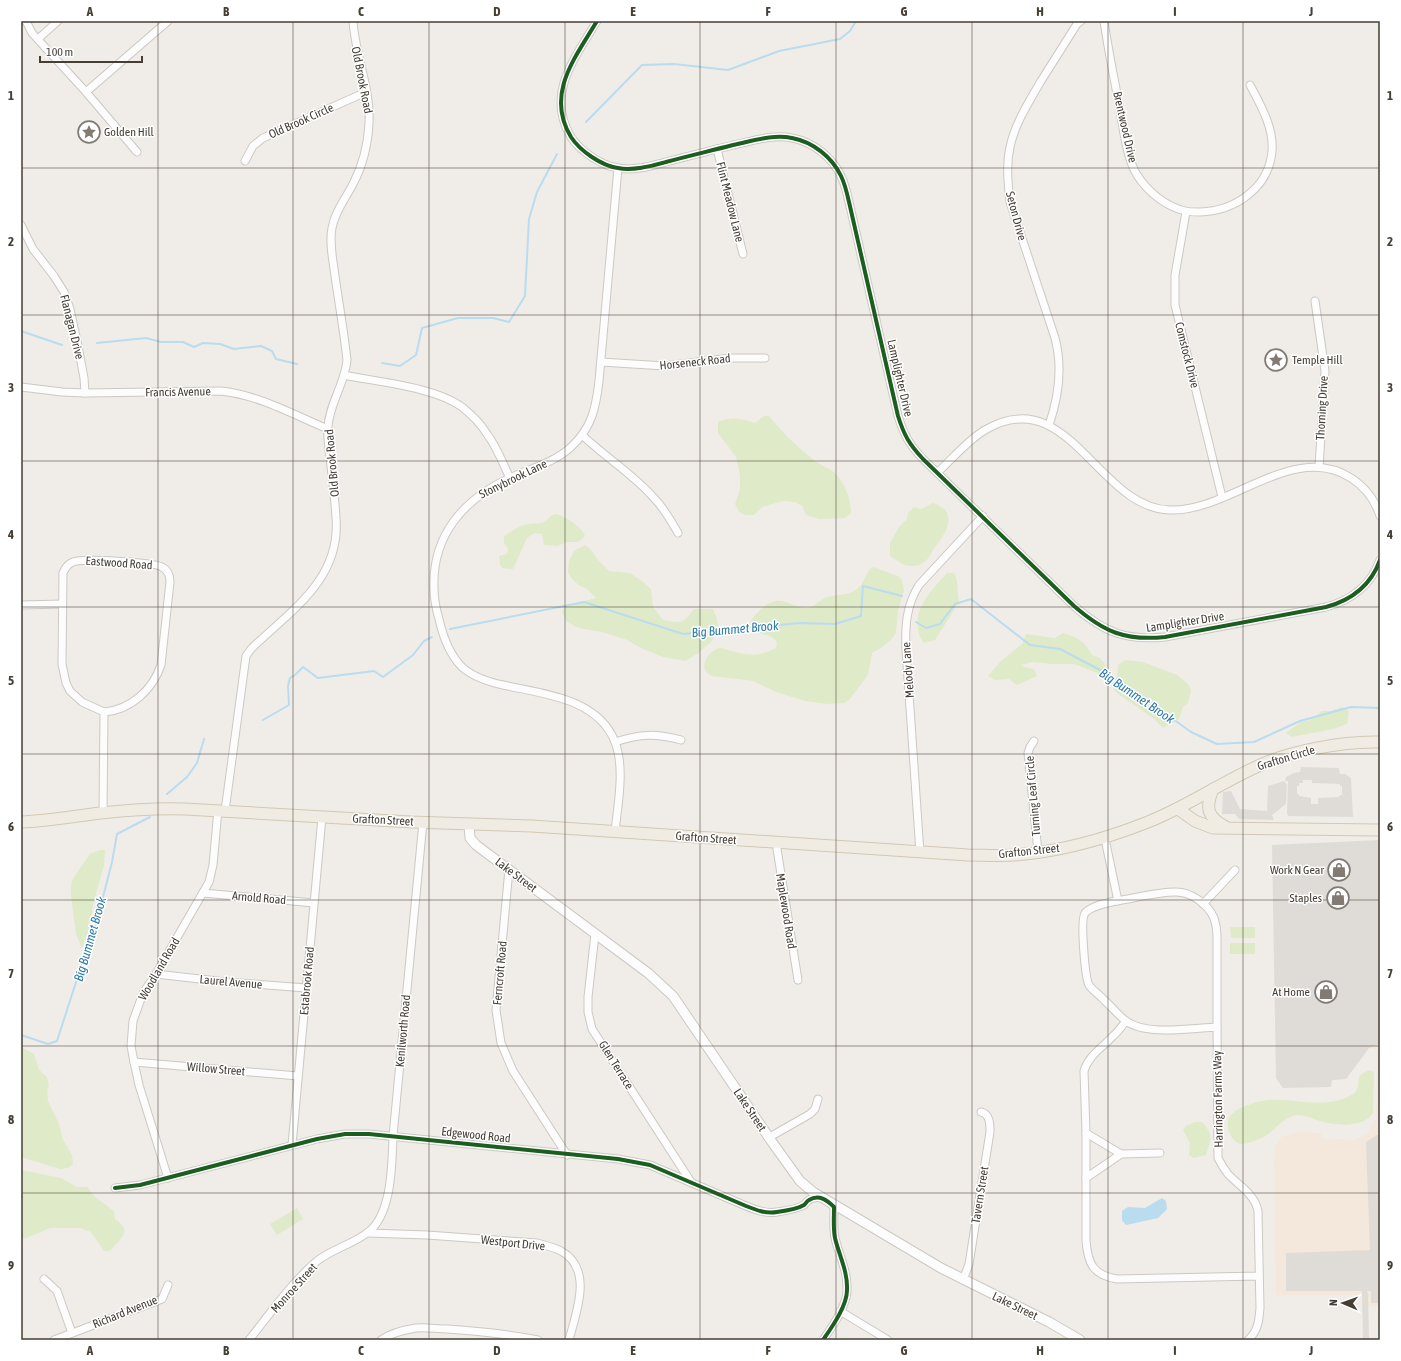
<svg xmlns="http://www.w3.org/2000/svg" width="1401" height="1361" viewBox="0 0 1401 1361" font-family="'Asap Condensed',sans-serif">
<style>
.commercial{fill:#f3e8db}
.green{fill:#dfeac8}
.parking{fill:#dfdcd8;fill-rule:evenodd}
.water{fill:#b9dcee}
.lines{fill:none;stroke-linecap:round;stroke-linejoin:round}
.stream{stroke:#b9dcee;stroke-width:2}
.minor-casing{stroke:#ccc9c4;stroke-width:9}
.tertiary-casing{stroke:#ccc9c4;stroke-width:11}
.primary-casing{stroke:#d2c8b5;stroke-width:13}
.minor{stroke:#fdfcfc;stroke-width:7}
.tertiary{stroke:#fdfcfc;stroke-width:9}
.primary{stroke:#f1ece3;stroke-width:11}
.cycleway-casing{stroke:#fff;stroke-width:6}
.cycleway{stroke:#1b5e20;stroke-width:4}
.grid{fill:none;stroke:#453e35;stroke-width:1;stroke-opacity:0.55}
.labels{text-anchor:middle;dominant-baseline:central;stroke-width:3;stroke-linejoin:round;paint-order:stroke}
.street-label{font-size:12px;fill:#453e35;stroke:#fff}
.poi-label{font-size:12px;fill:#453e35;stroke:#fff;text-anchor:end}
.water-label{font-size:13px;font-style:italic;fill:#2d7ba9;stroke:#fff}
.neatline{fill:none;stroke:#453e35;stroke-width:1.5}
.grid-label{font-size:13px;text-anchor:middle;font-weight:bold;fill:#453e35}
</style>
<rect width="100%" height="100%" fill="#f0ede8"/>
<path class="commercial" d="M1380,840V1306L1362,1307V1295H1276L1274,1161L1275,1147L1281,1137L1298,1132L1321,1133L1322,1138L1355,1140L1367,1133L1376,1119L1377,1057L1376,1050L1369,1048L1346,1079L1332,1080L1331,1087L1283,1088L1276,1078L1272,845Z"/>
<g class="green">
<path d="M764,416H769C782,432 797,447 814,460C820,465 829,468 835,473C845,483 851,500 851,513L845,518L820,519L806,515L802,506L795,502L783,501L762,507L754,515H745L739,512L735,504L740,489V475L736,457L718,433V422C733,416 741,419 755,423Z"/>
<path d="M933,503C961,512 945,535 933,550C931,554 928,560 924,562C922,564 916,566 913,566C904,567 897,560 890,556V543L899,527L907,519L908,513L914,507L921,509Z"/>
<path d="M557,514C567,518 581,526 585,536L578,542H566L558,546L544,545L542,534L534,533L527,538L513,569L502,568L500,565L499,556L507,554L508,549L504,543V536C512,531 519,526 528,524C533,523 539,524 544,522C550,518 549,515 557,514Z"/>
<path d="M585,545L591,550L599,561L609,571L630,573L643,582L651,589L653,607L663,620C681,623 683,625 694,609H713L717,619L718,626L712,641L697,654L685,661L663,657L641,648L627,640L602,632L589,630L576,627L566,621L562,611L566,606L596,598L586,588L580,586L572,579L568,572L569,561L574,551Z"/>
<path d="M873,567L898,576L902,580L904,590L898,611L896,633L891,640L881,648L872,653L868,675L849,700L844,703L828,704L805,701L776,692L753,681L712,676C696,669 708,649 721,648C741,654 756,659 776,648C782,633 753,636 748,625C753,616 768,599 780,601C790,602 797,608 807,608C815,607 818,601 825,598C834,594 844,596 852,592C866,586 863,574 873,567Z"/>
<path d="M947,573H954C959,582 957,592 959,602L935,640L924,643C920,638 919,634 918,629C914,606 934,588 947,573Z"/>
<path d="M1063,633C1079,638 1084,641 1092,655L1100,658L1106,665L1105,676L1074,664H1052L1032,662L1021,665L1024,667L1034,669L1037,676L1017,685L1009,679L995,680L988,676L1001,661L1022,644L1026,634L1055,638Z"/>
<path d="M1125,660L1143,662L1177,675L1188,684L1191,690L1188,703L1183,707L1179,719L1163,728L1154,719L1117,693L1113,688L1112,682L1117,678L1118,665Z"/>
<path d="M1342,707L1349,711L1347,724L1333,729L1292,737L1286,733L1301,722L1310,720L1322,711H1331Z"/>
<path d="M100,850H105L104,865L93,905L90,926L82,948L76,934L71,896V886L72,880L90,854Z"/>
<path d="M1230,927H1255V938H1231Z"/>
<rect x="1230" y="943" width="25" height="11"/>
<path d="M21,1047L34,1054L39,1070L47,1077L49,1086L47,1089L48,1101L59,1124L63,1140L72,1155L73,1164L68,1168L60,1169L21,1157Z"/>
<path d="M1370,1070L1374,1072L1373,1113C1365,1128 1335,1126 1320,1121C1313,1119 1306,1115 1297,1115C1285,1116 1277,1128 1267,1135C1263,1138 1247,1144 1242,1144C1233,1145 1224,1126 1229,1118C1234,1109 1245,1106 1254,1103C1283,1094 1306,1107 1335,1101C1341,1100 1353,1096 1356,1091C1362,1080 1353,1076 1370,1070Z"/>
<path d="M1195,1122H1202C1214,1135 1211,1140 1206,1155L1194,1158L1189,1155L1190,1143L1183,1130L1186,1126Z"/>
<path d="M21,1170L61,1178L77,1187H87L95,1197L114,1211L115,1219C133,1231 121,1238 110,1251H104L91,1232L80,1228H50L27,1238L21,1239Z"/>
<path d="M297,1208L303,1219L277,1235L270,1224Z"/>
</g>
<g class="parking">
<path d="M1301,767L1339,768L1340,774H1345L1351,778L1353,817L1288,816L1287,813L1288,781H1285L1286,777L1294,773L1300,772ZM1303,780H1312V783L1340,784V786H1342V795H1340L1339,797L1318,798V804H1311V798L1299,796V794H1297V786H1299V783H1303Z"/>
<path d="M1284,781L1287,785L1286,804L1272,815L1274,820L1239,819L1235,814H1222L1223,792L1231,791L1240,809L1267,811L1268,786Z"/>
<path d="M1380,840V1044L1369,1048L1346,1079L1332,1080L1331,1087L1283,1088L1276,1078L1272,845Z"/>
<path d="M1377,1135H1380V1303H1371V1291H1367L1368,1294L1369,1340H1363L1362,1291H1286V1253L1370,1250L1366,1142Z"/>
</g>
<path class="water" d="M1162,1198L1166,1201L1167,1209L1158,1218L1126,1225L1122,1220V1211L1128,1207L1145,1208Z"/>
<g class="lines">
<g class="stream">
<path d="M586,122L642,65L674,64L728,70L779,51L840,39L850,31L856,21"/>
<path d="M21,331L62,345"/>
<path d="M97,343L146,338L161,342H183L194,347L203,343L220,344L234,349L261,346L272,351L276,359L297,364"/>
<path d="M382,363L400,366L416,355L422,328L458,318H493L509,322L525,296L529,219L537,192L557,154"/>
<path d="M916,622L926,628L940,624L955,604L971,599L1030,645L1060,649L1119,680L1191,732L1217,744L1254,742L1300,721L1351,707L1380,708"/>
<path d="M450,629L584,602L683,634L800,623L835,624L861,616L863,586L902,596"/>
<path d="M263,720L289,705L288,686L290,678L295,675L303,667L318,678L374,671L383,677L413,655L424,641L432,637"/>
<path d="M167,794L187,777L197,763L204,739"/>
<path d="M21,1035L48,1044L57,1041L87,948L93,936L112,862L117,834L150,817"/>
</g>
<g class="minor-casing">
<g id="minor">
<path d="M26,21L32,33L86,92L137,152"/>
<path d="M597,21C575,58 545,94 571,137C580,151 602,166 618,168C633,171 651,166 666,162C688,156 710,151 733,145C753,141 772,134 792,138C813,142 832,157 841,176C845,184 847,193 849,202L898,416C904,435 909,444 923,459L1074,606C1104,632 1125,641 1165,637L1326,607C1352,600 1371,585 1380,560"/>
<path d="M1104,21C1108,49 1114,77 1119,105C1123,126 1126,157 1137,175C1148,192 1165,206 1185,211C1189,212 1195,212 1200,212C1235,211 1269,188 1272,151C1274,128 1261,106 1250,85"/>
<path d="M38,39L58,21"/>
<path d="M86,92L168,21"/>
<path d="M717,149L743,254"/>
<path d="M245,161L253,146L263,138L366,92"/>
<path d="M1186,212L1175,275V305L1222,497"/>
<path d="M21,225L33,249L54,276L64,292L70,309L78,346L84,378L85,393"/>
<path d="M1315,301L1325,371L1319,467"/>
<path d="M601,362L665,366L731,358H765"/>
<path d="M344,375C378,382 435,387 462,407C472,415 481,424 487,434C497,447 503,464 510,478"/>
<path d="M21,387L62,392L85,393L221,391C259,395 294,415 328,429"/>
<path d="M1049,425C1059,396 1063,368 1055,338L1010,202C1008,184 1006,165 1010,147C1015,123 1029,102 1041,81C1053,62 1065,43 1077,24L1081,21"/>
<path d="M582,435C605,457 633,474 654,498C664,508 671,521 678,533"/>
<path d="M938,472C953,458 968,440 985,430C1069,381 1097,508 1170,510C1230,512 1293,441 1351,478C1365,487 1375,500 1380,516"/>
<path d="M21,605L62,604"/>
<path d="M1034,741L1030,747L1028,753L1038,852"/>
<path d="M615,742C640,734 655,733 681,740"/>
<path d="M225,811L246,656L251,649C290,611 341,580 336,518C335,498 332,477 330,457C329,448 327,437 328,427C329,404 345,384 347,360C344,332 339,304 335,276C333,260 329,243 332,228C335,211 346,198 353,184C363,165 368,144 369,123C371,88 355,55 353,21"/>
<path d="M103,813L104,712L82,702L70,691L66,683L62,664L63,573C65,568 68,564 73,562C82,558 153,562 162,567C168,570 170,576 170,582L161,665C153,689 131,710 104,712"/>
<path d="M615,831C618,804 625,768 615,742C598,698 543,694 503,685C489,682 473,677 462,667C449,654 443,637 439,619C436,609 434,598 434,588C432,534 465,498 512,477C532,468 555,462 571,447C592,428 596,407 599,381L618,168"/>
<path d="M1105,839L1118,901"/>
<path d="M778,842L777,849L798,980"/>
<path d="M920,853L906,650C905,626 906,606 919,585L983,516"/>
<path d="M509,869L496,1010L501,1043L513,1071L567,1155"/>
<path d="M203,893L314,903"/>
<path d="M1203,904L1235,870"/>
<path d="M595,934L588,997V1012L592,1029L691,1182"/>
<path d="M156,974L226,982L306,988"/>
<path d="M1126,1021C1118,1015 1112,1007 1104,1000C1100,995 1093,991 1089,985C1085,977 1080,920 1085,913C1093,904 1117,901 1128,899C1143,896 1160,892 1176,892C1191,892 1208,904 1214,918C1216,924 1217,930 1217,936V1027"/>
<path d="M134,1062L298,1076"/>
<path d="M1086,1133L1121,1154"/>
<path d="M768,1138L810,1114L815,1109L818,1099"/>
<path d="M292,1145L322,817"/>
<path d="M168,1178L139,1085L134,1062L131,1046L133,1021L143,993L156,974L209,882L213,865L218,810"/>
<path d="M1086,1178L1121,1154L1160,1153"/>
<path d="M115,1188L140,1185L317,1139L345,1134H369L618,1159L650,1165L746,1206C756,1210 766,1214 777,1212C784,1211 799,1208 804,1205C806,1203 807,1201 809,1200C819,1194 827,1200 834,1207C834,1218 833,1228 835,1238C839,1255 848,1272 847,1290C847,1306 832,1327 823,1340"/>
<path d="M368,1233L427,1235L537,1243C545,1245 553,1247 561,1251C594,1269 576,1313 569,1340"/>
<path d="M44,1279L57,1291L72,1333"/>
<path d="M963,1280L969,1264L990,1132C990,1124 990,1114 981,1112"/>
<path d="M840,1311L888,1340"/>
<path d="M54,1340L162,1299L168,1285"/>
<path d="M249,1340C269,1315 292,1282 317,1261C332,1249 351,1245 367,1233C392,1216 392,1164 393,1136L423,822"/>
<path d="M381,1340C391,1333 403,1330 416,1328C426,1327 437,1329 447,1329C478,1331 508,1334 538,1340"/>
<path d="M1248,1340C1258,1331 1259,1321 1260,1308L1258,1211C1254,1193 1239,1186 1228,1174C1224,1169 1221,1164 1218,1158L1217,1027C1192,1028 1146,1036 1126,1021C1122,1026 1118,1032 1113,1036C1103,1047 1088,1056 1084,1071L1086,1133V1241C1088,1264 1093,1275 1117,1279L1259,1276"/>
</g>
</g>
<g class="tertiary-casing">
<path id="tertiary" d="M469,824L470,838L476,845L648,973L673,996L772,1142L800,1181L813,1192L941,1268L1049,1322L1080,1340"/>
</g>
<g class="primary-casing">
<g id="primary">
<path d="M1213,789C1205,808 1207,817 1226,827"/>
<path d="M1178,809L1195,821L1213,828L1380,830"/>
<path d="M21,822C48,821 75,816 101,813C129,810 157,808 185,809L411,822L532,826L968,855C983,855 999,856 1014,855C1060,852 1105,839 1148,822C1186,807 1219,784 1256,767C1289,751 1343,741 1380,742"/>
</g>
</g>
<use href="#minor" class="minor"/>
<use href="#tertiary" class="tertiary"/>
<use href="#primary" class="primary"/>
<g class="cycleway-casing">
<g id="cycleway">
<path d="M597,21C575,58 545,94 571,137C580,151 602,166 618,168C633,171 651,166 666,162C688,156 710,151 733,145C753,141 772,134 792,138C813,142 832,157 841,176C845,184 847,193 849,202L898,416C904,435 909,444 923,459L1074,606C1104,632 1125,641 1165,637L1326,607C1352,600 1371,585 1380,560"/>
<path d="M115,1188L140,1185L317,1139L345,1134H369L618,1159L650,1165L746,1206C756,1210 766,1214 777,1212C784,1211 799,1208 804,1205C806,1203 807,1201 809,1200C819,1194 827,1200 834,1207C834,1218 833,1228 835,1238C839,1255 848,1272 847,1290C847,1306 832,1327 823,1340"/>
</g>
</g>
<use href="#cycleway" class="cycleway"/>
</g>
<path class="grid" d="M158,21V1340M293,21V1340M429,21V1340M565,21V1340M700,21V1340M836,21V1340M972,21V1340M1108,21V1340M1243,21V1340M21,168H1380M21,315H1380M21,461H1380M21,607H1380M21,754H1380M21,900H1380M21,1046H1380M21,1193H1380"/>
<defs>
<g id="sight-ring" transform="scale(1.15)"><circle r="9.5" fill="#fff" stroke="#817b74" stroke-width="1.5"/><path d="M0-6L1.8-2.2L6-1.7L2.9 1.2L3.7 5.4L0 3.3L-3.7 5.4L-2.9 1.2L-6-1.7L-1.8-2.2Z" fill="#817b74"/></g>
<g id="shop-ring" transform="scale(1.15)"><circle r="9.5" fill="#fff" stroke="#817b74" stroke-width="1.5"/><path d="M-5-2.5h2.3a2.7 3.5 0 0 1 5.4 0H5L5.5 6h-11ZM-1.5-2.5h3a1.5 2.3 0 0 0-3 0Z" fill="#817b74"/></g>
</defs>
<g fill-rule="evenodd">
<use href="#sight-ring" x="89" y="132"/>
<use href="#sight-ring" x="1276" y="360"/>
<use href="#shop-ring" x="1339" y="870"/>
<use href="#shop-ring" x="1338" y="898"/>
<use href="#shop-ring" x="1326" y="992"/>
</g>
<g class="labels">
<g class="street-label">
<text transform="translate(362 80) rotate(79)">Old Brook Road</text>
<text transform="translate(301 121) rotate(-24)">Old Brook Circle</text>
<text transform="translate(1125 127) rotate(77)">Brentwood Drive</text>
<text transform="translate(730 202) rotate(76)">Flint Meadow Lane</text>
<text transform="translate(1016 216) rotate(75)">Seton Drive</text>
<text transform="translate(72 327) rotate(76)">Flanagan Drive</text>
<text transform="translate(1187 355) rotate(76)">Comstock Drive</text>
<text transform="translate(695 362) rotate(-6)">Horseneck Road</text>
<text transform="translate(900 378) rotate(77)">Lamplighter Drive</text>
<text transform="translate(178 392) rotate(-1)">Francis Avenue</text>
<text transform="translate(1322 408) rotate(-87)">Thorning Drive</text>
<text transform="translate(332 463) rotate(-95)">Old Brook Road</text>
<text transform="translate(513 479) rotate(-26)">Stonybrook Lane</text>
<text transform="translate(119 563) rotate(4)">Eastwood Road</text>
<text transform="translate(1185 622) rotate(-9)">Lamplighter Drive</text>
<text transform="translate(908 670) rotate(-94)">Melody Lane</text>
<text transform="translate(1286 758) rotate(-17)">Grafton Circle</text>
<text transform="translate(1033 796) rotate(-95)">Turning Leaf Circle</text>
<text transform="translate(383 820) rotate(3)">Grafton Street</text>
<text transform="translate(706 838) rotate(4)">Grafton Street</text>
<text transform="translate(1029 851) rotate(-6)">Grafton Street</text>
<text transform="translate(516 875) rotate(37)">Lake Street</text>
<text transform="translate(259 898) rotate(5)">Arnold Road</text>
<text transform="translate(786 911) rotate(81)">Maplewood Road</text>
<text transform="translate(159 969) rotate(-60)">Woodland Road</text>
<text transform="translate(500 973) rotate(-85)">Ferncroft Road</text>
<text transform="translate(307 981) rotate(-85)">Estabrook Road</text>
<text transform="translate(231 982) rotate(5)">Laurel Avenue</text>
<text transform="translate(403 1031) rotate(-85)">Kenilworth Road</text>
<text transform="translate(616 1065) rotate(58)">Glen Terrace</text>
<text transform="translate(216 1069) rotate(5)">Willow Street</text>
<text transform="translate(1218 1099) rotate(-91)">Harrington Farms Way</text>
<text transform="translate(750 1110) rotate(56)">Lake Street</text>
<text transform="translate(476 1135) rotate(6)">Edgewood Road</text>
<text transform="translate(980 1195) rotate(-81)">Tavern Street</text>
<text transform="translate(513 1243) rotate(6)">Westport Drive</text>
<text transform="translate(294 1288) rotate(-48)">Monroe Street</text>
<text transform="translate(1015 1306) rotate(26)">Lake Street</text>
<text transform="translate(125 1312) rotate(-22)">Richard Avenue</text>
</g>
<g class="poi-label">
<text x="104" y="132" text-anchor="start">Golden Hill</text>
<text x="1292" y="360" text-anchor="start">Temple Hill</text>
<text x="1324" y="870">Work N Gear</text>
<text x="1322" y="898">Staples</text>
<text x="1310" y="992">At Home</text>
</g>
<g class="water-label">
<text transform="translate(735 629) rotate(-5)">Big Bummet Brook</text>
<text transform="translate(1137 696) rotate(34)">Big Bummet Brook</text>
<text transform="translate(90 939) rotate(-74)">Big Bummet Brook</text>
</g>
</g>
<rect width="1401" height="1361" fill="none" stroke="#ffffff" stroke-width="44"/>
<g transform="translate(1343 1303) rotate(272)" stroke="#ffffff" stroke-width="3" paint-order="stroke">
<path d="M0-3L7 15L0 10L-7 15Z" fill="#453e35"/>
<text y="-6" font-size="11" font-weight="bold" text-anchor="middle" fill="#453e35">N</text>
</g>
<path d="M40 56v6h102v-6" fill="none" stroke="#453e35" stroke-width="2"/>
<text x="46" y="56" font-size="12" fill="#453e35" stroke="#ffffff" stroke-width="3" paint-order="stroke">100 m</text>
<rect x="22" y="22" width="1357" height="1317" class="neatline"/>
<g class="grid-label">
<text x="90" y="16">A</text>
<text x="226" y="16">B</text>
<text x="361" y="16">C</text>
<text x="497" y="16">D</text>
<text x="633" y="16">E</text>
<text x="768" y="16">F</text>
<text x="904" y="16">G</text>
<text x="1040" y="16">H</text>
<text x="1175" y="16">I</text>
<text x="1311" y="16">J</text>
<text x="11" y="100">1</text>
<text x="1390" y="100">1</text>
<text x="11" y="246">2</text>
<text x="1390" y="246">2</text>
<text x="11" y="392">3</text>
<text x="1390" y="392">3</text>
<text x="11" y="539">4</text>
<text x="1390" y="539">4</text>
<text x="11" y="685">5</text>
<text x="1390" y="685">5</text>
<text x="11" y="831">6</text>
<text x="1390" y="831">6</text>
<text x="11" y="978">7</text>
<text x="1390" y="978">7</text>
<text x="11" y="1124">8</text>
<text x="1390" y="1124">8</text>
<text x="11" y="1270">9</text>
<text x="1390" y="1270">9</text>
<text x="90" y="1355">A</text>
<text x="226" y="1355">B</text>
<text x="361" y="1355">C</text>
<text x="497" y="1355">D</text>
<text x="633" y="1355">E</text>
<text x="768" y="1355">F</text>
<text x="904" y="1355">G</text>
<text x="1040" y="1355">H</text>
<text x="1175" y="1355">I</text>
<text x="1311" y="1355">J</text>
</g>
</svg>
